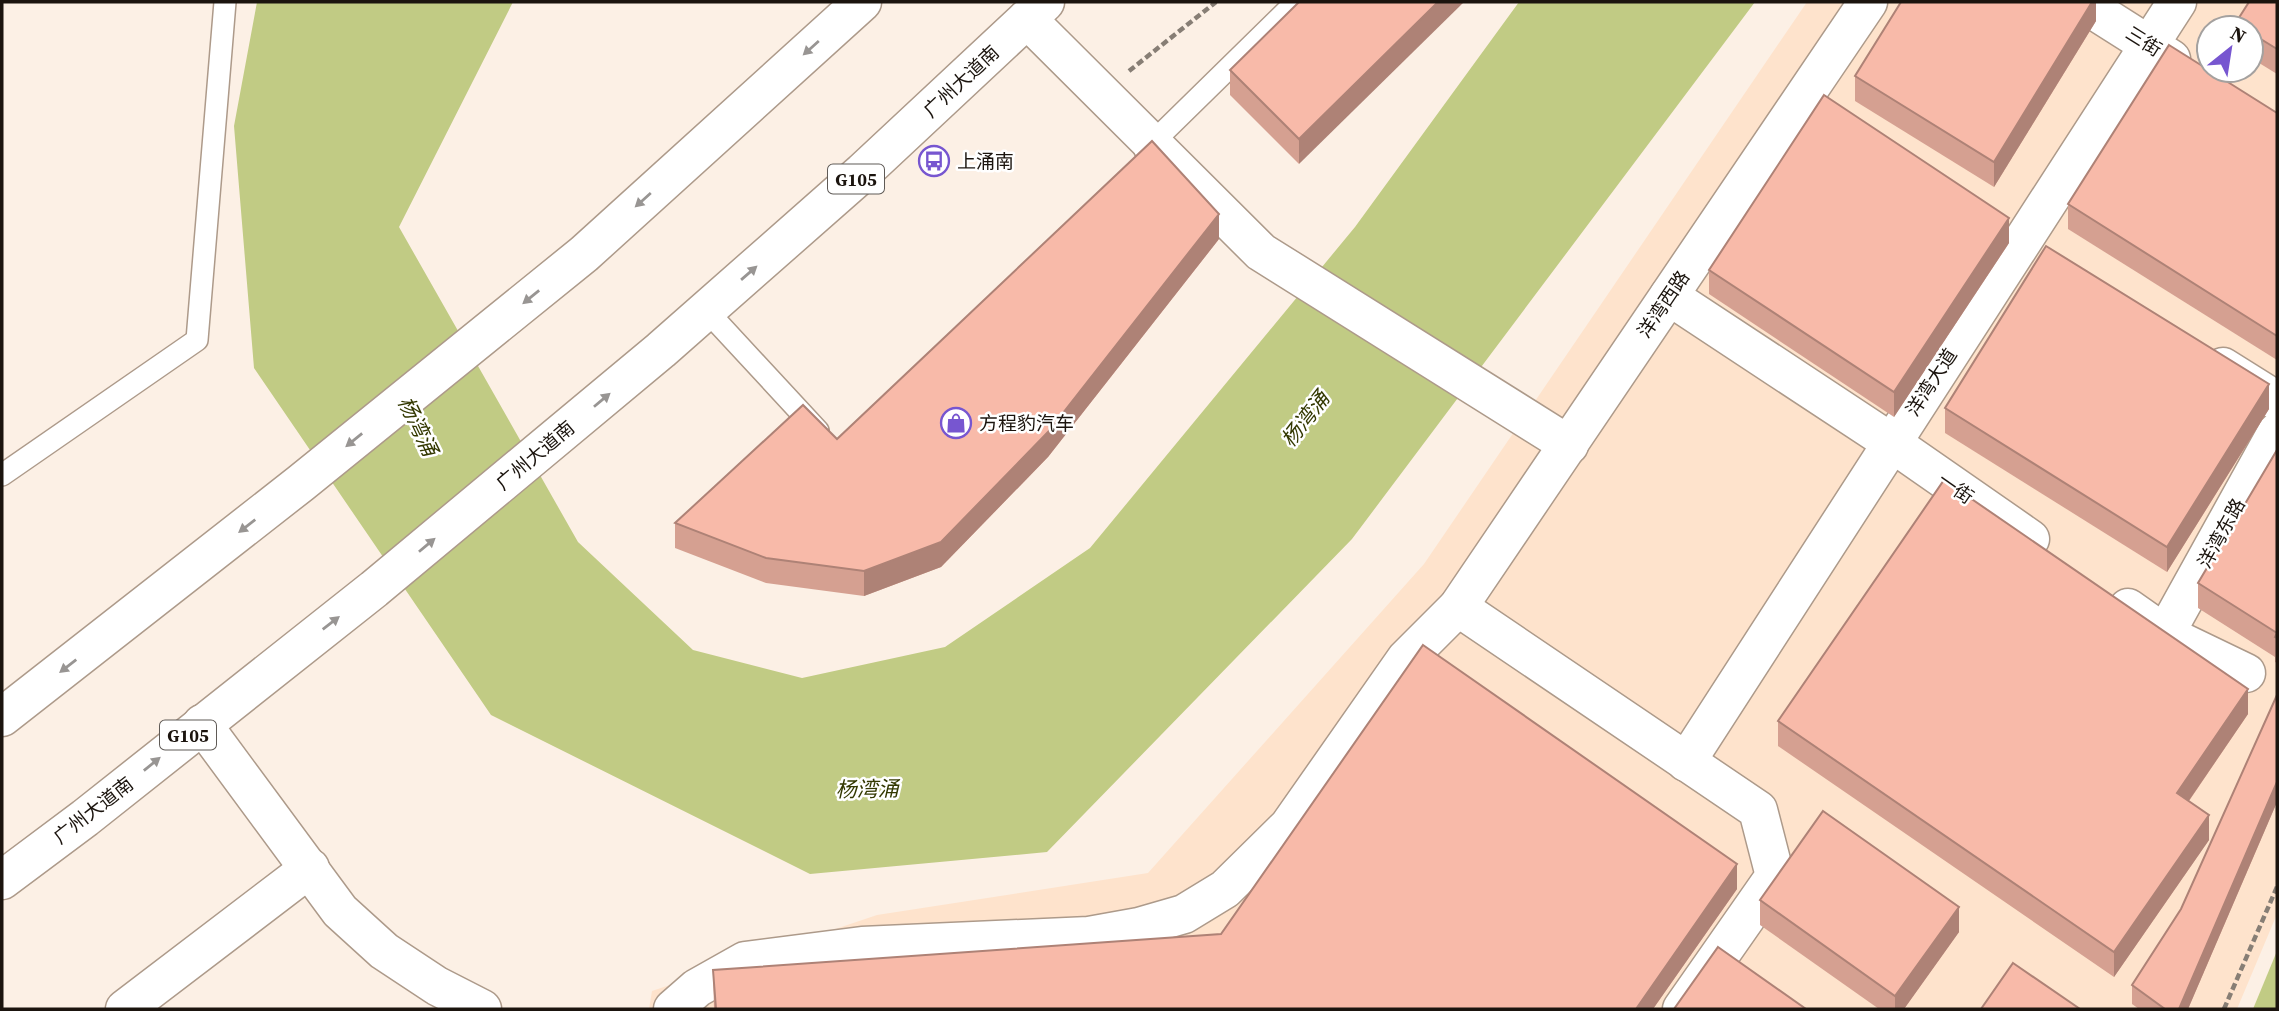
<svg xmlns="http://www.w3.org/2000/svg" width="2279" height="1011" viewBox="0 0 2279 1011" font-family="'Source Serif 4','Noto Sans SC',serif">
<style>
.built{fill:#fee3cc;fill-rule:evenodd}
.water{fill:#c1cb84}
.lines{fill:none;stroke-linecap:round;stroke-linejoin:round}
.lane-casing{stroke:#ad9a8a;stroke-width:24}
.street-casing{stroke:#ad9a8a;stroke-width:41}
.highway-casing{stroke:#ad9a8a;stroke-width:41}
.path{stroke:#877e75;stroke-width:4.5;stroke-dasharray:7 3.5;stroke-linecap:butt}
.lane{stroke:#fff;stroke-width:21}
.street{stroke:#fff;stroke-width:38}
.highway{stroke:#fff;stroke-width:38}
.wall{fill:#d5a091}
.shaded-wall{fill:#ae8276}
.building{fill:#f8baa9;stroke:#ae8276;stroke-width:2}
.oneway{fill:#989593}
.labels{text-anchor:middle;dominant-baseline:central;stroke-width:5;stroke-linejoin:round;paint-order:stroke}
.shield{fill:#fff;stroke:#5f5a56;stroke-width:2}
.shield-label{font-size:18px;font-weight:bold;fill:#1b140e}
.street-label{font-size:19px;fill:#1b140e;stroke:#fff}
.poi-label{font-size:19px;fill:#1b140e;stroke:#fff;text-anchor:start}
.water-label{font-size:21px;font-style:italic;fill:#333800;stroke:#fff}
</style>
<rect width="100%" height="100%" fill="#fcf0e5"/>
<path class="built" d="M1807,2H2277V914L2237,1009H649L652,991L877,915L1148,873L1424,564ZM2209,28H2251V70H2209Z"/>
<g class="water">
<path d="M257,2H513L399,227L578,542L693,650L802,678L945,647L1090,548L1355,227L1519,2H1755L1352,539L1047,852L810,874L491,715L254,368L234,126Z"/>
<path d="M2277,951V1009H2253Z"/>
</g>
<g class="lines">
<g class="lane-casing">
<g id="lane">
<path d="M1145,150L1296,2"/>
<path d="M706,310L818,431"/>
<path d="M2,475L197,340L225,2"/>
</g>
</g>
<g class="street-casing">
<g id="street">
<path d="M2081,2L2171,59"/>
<path d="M1027,19L1261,252L1569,445"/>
<path d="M1669,296L1892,443L2030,539"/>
<path d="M2223,367L2277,401"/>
<path d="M1458,607L1758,810L1775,876L1682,1009"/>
<path d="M2128,608L2165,634L2246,673"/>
<path d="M2165,634L2277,432"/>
<path d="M202,724L340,911L384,951L437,986L482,1009"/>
<path d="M1686,762L2177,2"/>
<path d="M125,1009L310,868"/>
<path d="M673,1009L697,988L745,961L862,946L1089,936L1139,927L1184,914L1225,889L1289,826L1406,659L1458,607L1868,2"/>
</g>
</g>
<g class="highway-casing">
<g id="highway">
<path d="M2,717L301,483L584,254L862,2"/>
<path d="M2,880L85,818L374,589L661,350L863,172L1045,2"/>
</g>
</g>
<g class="path">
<path d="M1129,71L1216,2"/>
<path d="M2224,1009L2277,887"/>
</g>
<use href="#lane" class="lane"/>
<use href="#street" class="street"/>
<use href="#highway" class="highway"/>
</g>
<g class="wall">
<path d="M1299,2V164L1230,95V70Z"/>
<path d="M2096,2V21L1994,187L1855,101V76Z"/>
<path d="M2277,2V74L2251,58V28H2235V24Z"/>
<path d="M2277,113V360L2068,229V204Z"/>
<path d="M1219,239L1048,457L941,567L864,596L766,583L675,548V523Z"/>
<path d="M2009,243L1894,417L1709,294V270Z"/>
<path d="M1945,408L2269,409L2167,572L1945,433Z"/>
<path d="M2277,450V663L2275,662V657L2198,608V583Z"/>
<path d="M2277,695V802L2188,1009H2139L2132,1004V985L2181,909Z"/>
<path d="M2248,714L2189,801L2209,840L2114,977L1778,746V721Z"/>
<path d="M1737,889L1653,1009H714L713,970L1221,934Z"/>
<path d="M1760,900L1959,932L1904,1009H1879L1760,925Z"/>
</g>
<g class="shaded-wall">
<path d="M1438,2H1464L1299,164V139Z"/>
<path d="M2092,2H2096V21L1994,187V162Z"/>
<path d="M1219,214V239L1048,457L941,567L864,596V571Z"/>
<path d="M2009,218V243L1894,417V392Z"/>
<path d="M2269,384V409L2167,572V547Z"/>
<path d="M2248,689V714L2177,818V793Z"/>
<path d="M2277,782V802L2188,1009H2179Z"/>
<path d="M2209,815V840L2114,977V952Z"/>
<path d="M1737,864V889L1653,1009H1636Z"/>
<path d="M1959,907V932L1904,1009H1895V996Z"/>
</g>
<g class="building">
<path d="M1299,2H1438L1299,139L1230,70Z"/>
<path d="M1901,2H2092L1994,162L1855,76Z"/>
<path d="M2249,2H2277V49L2251,33V28H2242L2235,24Z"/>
<path d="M2169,45L2277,113V336L2068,204Z"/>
<path d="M1824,95L2009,218L1894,392L1709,270Z"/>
<path d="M1152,141L1219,214L1048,432L941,542L864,571L766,558L675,523L803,405L837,439Z"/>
<path d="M2046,246L2269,384L2167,547L1945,408Z"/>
<path d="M2277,450V638L2275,637L2277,633L2198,583Z"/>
<path d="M1944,480L2248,689L2177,793L2209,815L2114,952L1778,721Z"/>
<path d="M1423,645L1737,864L1636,1009H716L713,970L1221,934Z"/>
<path d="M2277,695V782L2179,1009H2165L2132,985L2181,909Z"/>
<path d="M1823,811L1959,907L1895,996L1760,900Z"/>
<path d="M1718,947L1806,1009H1674Z"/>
<path d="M2013,963L2080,1009H1981Z"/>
</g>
<defs><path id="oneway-solid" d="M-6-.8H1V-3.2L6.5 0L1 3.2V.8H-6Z" transform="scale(1.75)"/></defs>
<g class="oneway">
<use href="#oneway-solid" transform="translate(811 48) rotate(138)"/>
<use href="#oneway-solid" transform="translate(643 200) rotate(138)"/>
<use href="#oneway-solid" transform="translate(749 273) rotate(-41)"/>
<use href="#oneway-solid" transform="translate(531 297) rotate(141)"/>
<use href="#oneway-solid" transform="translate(602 400) rotate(-40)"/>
<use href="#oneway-solid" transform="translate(354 440) rotate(141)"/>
<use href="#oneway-solid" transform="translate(247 526) rotate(142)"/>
<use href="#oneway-solid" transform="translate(427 545) rotate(-40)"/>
<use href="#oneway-solid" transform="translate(331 623) rotate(-38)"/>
<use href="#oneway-solid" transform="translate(68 666) rotate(142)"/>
<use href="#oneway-solid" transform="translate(152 764) rotate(-39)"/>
</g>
<defs>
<g id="bus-ring" transform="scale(1.575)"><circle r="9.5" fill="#fff" stroke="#7756d0" stroke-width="1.5"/><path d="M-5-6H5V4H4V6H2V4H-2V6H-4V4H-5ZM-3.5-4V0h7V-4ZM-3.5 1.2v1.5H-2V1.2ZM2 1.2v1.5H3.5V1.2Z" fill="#7756d0"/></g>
<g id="shop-ring" transform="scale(1.575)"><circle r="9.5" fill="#fff" stroke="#7756d0" stroke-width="1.5"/><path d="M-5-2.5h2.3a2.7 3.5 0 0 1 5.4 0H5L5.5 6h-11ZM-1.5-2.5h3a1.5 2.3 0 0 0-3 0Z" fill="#7756d0"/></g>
</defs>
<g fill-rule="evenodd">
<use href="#bus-ring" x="934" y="161"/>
<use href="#shop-ring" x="956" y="423"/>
</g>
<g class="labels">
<g class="shield">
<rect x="828" y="164.5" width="56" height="29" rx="5"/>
<rect x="160" y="720.5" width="56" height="29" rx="5"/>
</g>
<g class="shield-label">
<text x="856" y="179">G105</text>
<text x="188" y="735">G105</text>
</g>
<g class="street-label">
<text transform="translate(2144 41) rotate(32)">三街</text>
<text transform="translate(961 81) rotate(-43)">广州大道南</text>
<text transform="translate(1663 304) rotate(-56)">洋湾西路</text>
<text transform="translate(1931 382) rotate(-57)">洋湾大道</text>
<text transform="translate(535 455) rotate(-40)">广州大道南</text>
<text transform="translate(1956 488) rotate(35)">一街</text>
<text transform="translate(2221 533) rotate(-61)">洋湾东路</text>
<text transform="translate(93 810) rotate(-38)">广州大道南</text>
</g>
<g class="poi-label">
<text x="957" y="161">上涌南</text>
<text x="979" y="423">方程豹汽车</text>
</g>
<g class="water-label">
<text transform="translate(1305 419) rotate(-52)">杨湾涌</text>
<text transform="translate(418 426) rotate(64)">杨湾涌</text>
<text transform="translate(867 789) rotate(-1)">杨湾涌</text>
</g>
</g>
<rect width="2279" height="1011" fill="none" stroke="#1b140e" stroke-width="7"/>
<g transform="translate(2230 49) rotate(30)"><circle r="33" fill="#ffffff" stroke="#a4a19f" stroke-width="2"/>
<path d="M0-5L12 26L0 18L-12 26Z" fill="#7756d0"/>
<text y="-10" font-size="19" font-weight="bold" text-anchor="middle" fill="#1b140e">N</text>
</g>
</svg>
